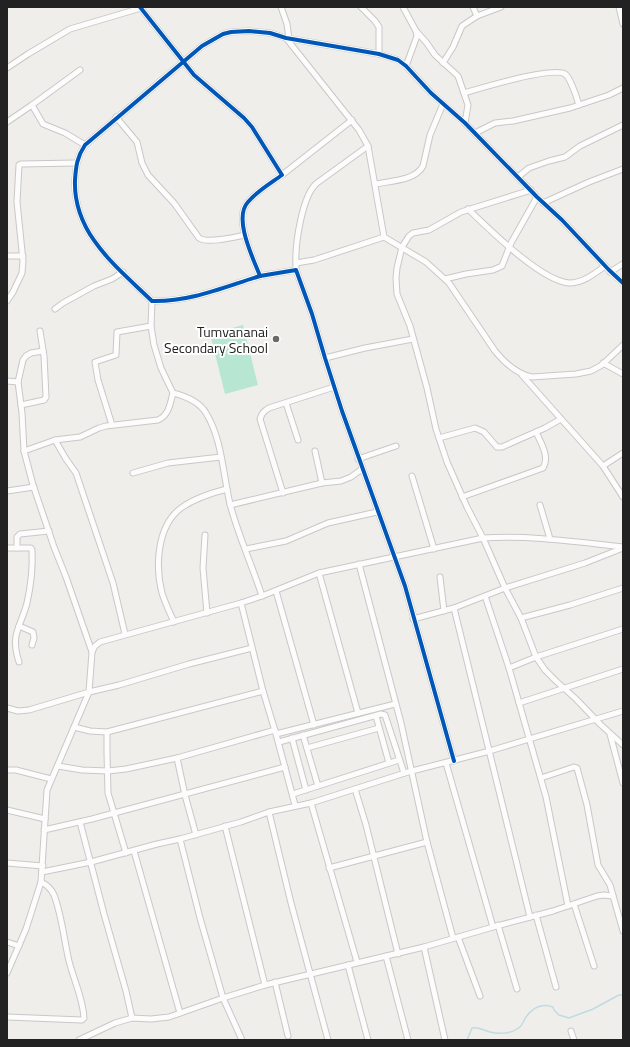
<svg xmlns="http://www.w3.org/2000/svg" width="630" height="1047" viewBox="0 0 630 1047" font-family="'Titillium Web',sans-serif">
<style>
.pitch{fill:#b7e6d2}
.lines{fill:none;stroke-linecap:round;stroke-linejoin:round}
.stream{stroke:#bfdbe3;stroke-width:1.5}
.street-casing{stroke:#c9c8c7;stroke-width:7}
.street{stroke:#fdfcfc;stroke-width:5}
.cycleway-casing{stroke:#fff;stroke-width:6}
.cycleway{stroke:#0057b8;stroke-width:4}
.poi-dot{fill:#6a6968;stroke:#fff;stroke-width:1.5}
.labels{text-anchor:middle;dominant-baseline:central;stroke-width:4;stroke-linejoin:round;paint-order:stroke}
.poi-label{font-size:14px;fill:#222;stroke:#fff;text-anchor:end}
</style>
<rect width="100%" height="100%" fill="#f0eeeb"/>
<path class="pitch" d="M243,325L258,385L225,394L210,334Z"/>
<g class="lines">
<path class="stream" d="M467,1040L472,1028C480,1027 482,1030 490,1032C498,1034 510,1034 517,1029C523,1026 523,1021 526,1017C533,1007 543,1003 553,1007L554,1010L559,1015L569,1018L593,1009L619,995H623"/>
<g class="street-casing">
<g id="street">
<path d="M140,7L194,75L244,118L252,127L282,175C271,183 257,191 248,202C233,218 253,258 260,276L296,270L312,314L325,358L342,411L405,586L454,761"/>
<path d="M281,7L287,24L289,39"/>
<path d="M361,7L375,21L379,27V54"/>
<path d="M403,7L416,31L417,36L406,66"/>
<path d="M473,7L477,16"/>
<path d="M619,7L623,24"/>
<path d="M416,31L426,42L435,55L458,76L468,105L465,123"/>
<path d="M286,38L359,130L368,146L384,237L426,262L449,283L495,351C504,362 517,374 532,377L576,374L591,371L602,365L623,345"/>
<path d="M443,63L453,47L462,26L477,16L501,7"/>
<path d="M7,68L28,54L70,29L141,8"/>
<path d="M464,93C481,88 552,66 565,74C570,77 577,98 579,105"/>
<path d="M32,105L43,124L65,133L85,145"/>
<path d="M116,117L137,142L142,163L148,175L174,203L199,238C207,244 235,237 245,235"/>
<path d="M7,122L32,105L80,70"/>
<path d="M475,133L495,123L513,121L570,108L609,95L623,88"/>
<path d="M282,175L352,120"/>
<path d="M518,177L529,168L549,161L565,157L580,146L623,125"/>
<path d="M375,184C390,181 415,181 423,166L430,135L443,104"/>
<path d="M531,190L461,212L429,230L413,233L409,236L402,247L397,268L396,278L397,294L410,326L427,388L436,429L447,462L467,507L483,538L505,588L521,618L536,657L545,670L556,681L576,699L600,724L623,745"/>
<path d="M543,203L589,182L623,169"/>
<path d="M468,209C489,229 541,281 569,283C583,283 594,274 605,266"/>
<path d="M7,256H23"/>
<path d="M296,263C295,245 302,195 317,183L368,146"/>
<path d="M296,267V263L314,260L384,237"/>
<path d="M610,272L623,264"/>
<path d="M260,276C224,287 190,302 152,301C117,267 73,234 75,180C76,166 77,157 85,145L202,46L223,34L231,32L249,31L270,33L286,38L379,54L398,60L406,66L431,93L465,123L537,197L562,220L609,270L623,283"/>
<path d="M445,279L466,274L493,270L502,266L511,243L537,197"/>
<path d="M7,301L13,292L22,273L23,261L17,202L19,165L21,164L76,163"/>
<path d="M152,301L151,326L154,345L161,368L173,393C185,396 199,401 206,413C222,439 223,474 230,504C238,535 252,565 262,596"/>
<path d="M55,309L63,303L94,286L112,279L123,272"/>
<path d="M43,351L31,353L26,356L23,360L18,382L22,413L24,451L33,485L54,547L66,577L92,652"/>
<path d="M325,358L365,348L413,339"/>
<path d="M603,363L623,374"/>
<path d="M522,375L603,466L623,497"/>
<path d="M7,381L18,382"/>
<path d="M286,403L298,440"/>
<path d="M21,405L44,400L46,397L44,356L40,331"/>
<path d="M112,425L98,380L95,362L116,355L117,332L151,326"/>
<path d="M439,438L475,428L484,432L497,447H502L545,428L561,419"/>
<path d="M55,440L80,437L99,428L106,426L158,420C169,415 170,404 173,393"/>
<path d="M24,451L55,440L66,459L76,473L113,583L125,634"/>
<path d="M315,451L322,483"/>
<path d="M358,459L396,446"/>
<path d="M603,466L623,453"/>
<path d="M133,473L168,463L221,457"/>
<path d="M412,476L434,549"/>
<path d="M7,491L34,487"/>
<path d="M283,493L260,419C262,413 264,411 269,408L334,387"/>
<path d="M462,497L543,468C550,457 541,443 536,432"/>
<path d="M230,505L322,483L341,481L351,477L362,469"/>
<path d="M540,505L550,539"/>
<path d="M205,535L203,568L207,613"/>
<path d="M7,548H31L32,550C33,569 31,585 27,603C20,629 10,634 19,662"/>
<path d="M17,548V537L20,534L49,531"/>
<path d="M246,549L286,541L328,523L377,512"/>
<path d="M359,564L401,723L427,842L453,938"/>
<path d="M319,573L358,713"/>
<path d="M440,577L444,611"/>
<path d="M276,591L314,725"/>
<path d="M485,596L509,668L546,797L568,906"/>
<path d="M241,603L263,691L276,734L295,805"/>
<path d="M454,608L530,917"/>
<path d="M521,618L570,605L623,588"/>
<path d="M413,619L454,608L505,588L585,563L623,548"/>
<path d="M174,622C170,613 165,603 162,593C155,566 157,526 181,508C195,498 211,493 227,489"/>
<path d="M19,626L33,632L34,638L32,645"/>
<path d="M509,668L536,657L623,629"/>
<path d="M519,703L623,669"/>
<path d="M7,708L18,711L29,710L89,692L119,685L189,664L252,648"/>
<path d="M376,716L389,763"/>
<path d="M74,727L90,731L107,732L263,691"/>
<path d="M107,732V752L108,793L126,853"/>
<path d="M276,734L395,704"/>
<path d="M610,734L623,783"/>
<path d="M303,735L318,786"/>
<path d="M292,738L306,790"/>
<path d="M279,742L381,714L385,715L404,773"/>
<path d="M307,748L379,728"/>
<path d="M177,758L185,795L196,835"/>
<path d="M446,763L493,927"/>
<path d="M58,766L82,770L108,771L126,769L177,758L275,730"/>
<path d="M7,770H16L51,779"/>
<path d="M541,778L574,767L577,768L587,805L598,865L610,885L623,931"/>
<path d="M355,789L366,825L398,954"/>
<path d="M293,794L399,760"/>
<path d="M311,803L357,962"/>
<path d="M7,810L45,819"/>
<path d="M269,812L291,903L328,1040"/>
<path d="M80,822L104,914L126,991L132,1018"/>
<path d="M225,826L265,985"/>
<path d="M44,830L92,819L285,767"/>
<path d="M134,851L180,1013"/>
<path d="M7,863L43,866"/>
<path d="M329,868L427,842"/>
<path d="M42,872L91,862L157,844L180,839L241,822L269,812L311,803L408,772L486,752L623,711"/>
<path d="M574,904L594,966"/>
<path d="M536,915L556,987"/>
<path d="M498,925L517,989"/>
<path d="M458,937L480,996"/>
<path d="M7,942L19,946"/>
<path d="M424,947L445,1040"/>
<path d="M386,956L408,1040"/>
<path d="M348,965L368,1040"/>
<path d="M7,973L26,929L41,882L47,790L89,692L92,652L95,646L100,642L241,603L262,596L319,573L483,538C530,535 577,542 623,547"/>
<path d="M275,982L288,1036"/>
<path d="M7,1017L82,1020L84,1018C83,998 74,981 69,961C64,940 62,916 54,895C51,888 47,885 41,882"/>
<path d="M571,1031L574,1040"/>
<path d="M79,1040L115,1023L132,1018L151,1019L169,1017L223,998L200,918L180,839"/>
<path d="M242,1040L223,998L265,985L424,947L493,927L553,911L597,896L604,895L613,896"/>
</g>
</g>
<use href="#street" class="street"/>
<g class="cycleway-casing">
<g id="cycleway">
<path d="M140,7L194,75L244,118L252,127L282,175C271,183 257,191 248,202C233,218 253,258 260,276L296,270L312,314L325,358L342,411L405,586L454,761"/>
<path d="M260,276C224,287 190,302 152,301C117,267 73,234 75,180C76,166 77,157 85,145L202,46L223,34L231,32L249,31L270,33L286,38L379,54L398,60L406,66L431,93L465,123L537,197L562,220L609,270L623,283"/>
</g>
</g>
<use href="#cycleway" class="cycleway"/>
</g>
<circle class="poi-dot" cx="276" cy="339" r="4"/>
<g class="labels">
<g class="poi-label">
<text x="268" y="331">Tumvananai<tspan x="268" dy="16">Secondary School</tspan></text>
</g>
</g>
<rect width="630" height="1047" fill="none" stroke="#222222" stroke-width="16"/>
</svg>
